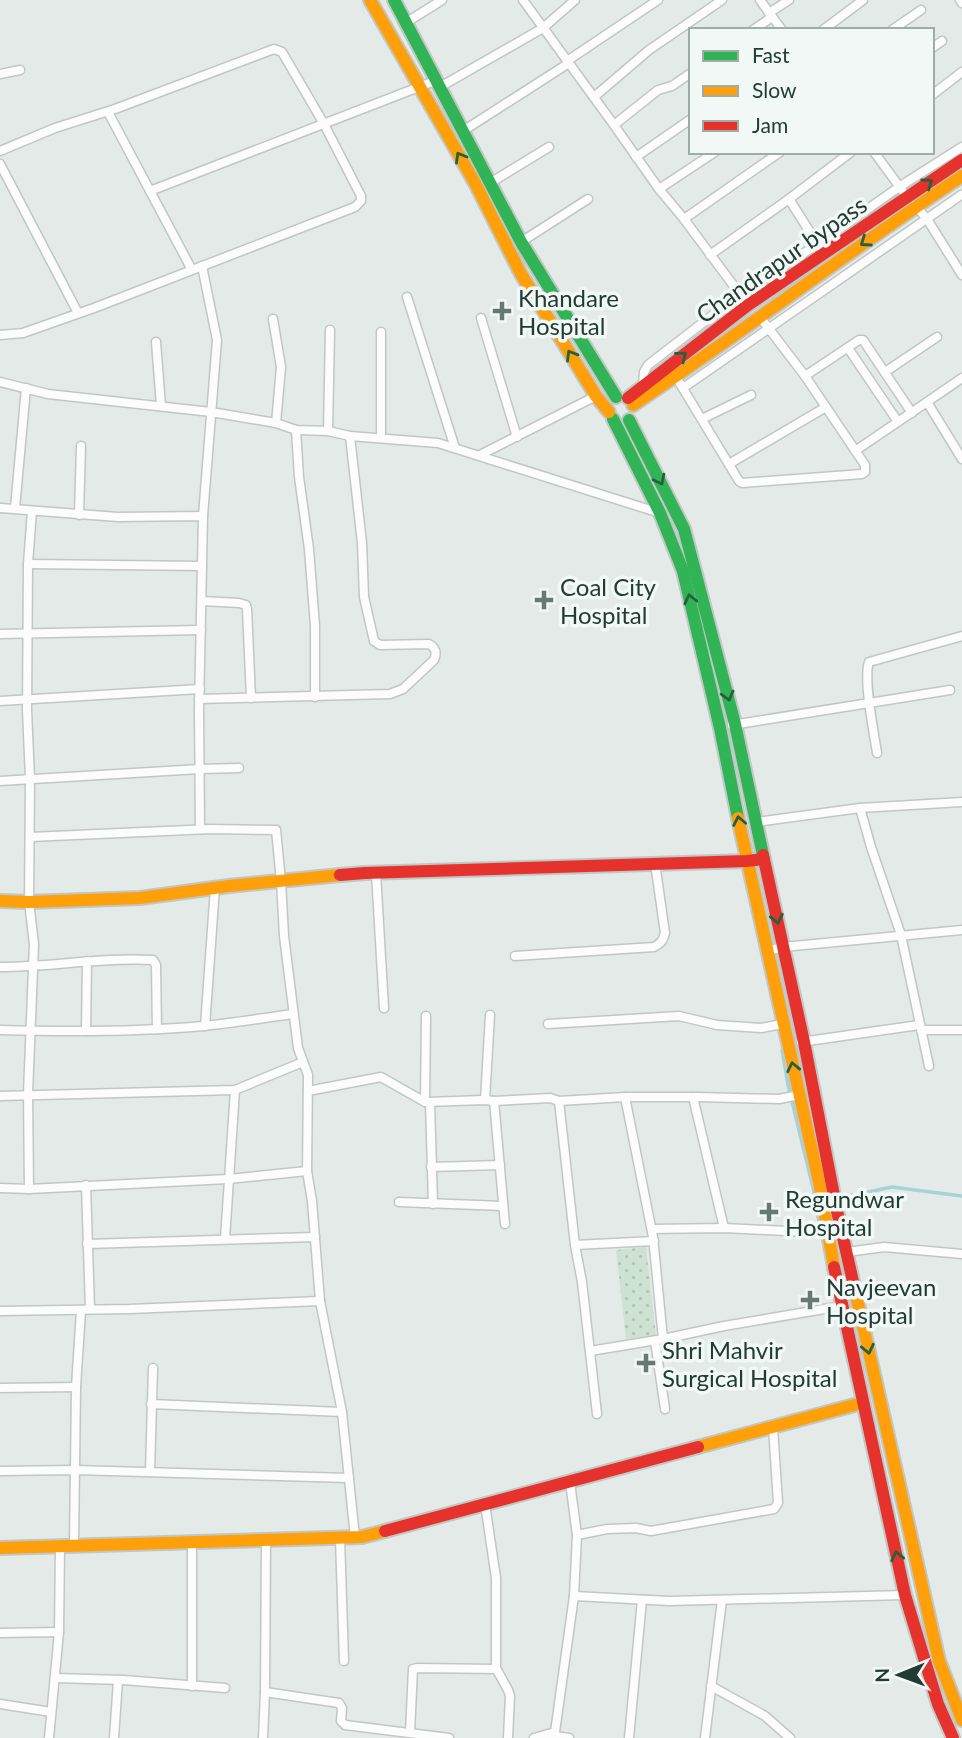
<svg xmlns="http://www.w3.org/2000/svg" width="962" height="1738" viewBox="0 0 962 1738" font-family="Lato,sans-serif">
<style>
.park{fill:url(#park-dots)}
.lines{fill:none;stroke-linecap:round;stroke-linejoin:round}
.stream{stroke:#a6d4d6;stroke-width:3.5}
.street-casing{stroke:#c1c7c4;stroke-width:11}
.fast-casing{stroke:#c0c7c4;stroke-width:16}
.slow-casing{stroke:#c0c7c4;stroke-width:16}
.jam-casing{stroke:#c0c7c4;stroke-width:16}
.street{stroke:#fbfcfb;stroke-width:8}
.fast{stroke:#30b455;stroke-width:12}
.slow{stroke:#ff9f0a;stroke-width:12}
.jam{stroke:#e5322d;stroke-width:12}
.oneway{stroke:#27603d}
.poi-dot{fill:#677972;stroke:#f2f8f5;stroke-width:2.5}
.labels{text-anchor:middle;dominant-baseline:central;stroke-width:7;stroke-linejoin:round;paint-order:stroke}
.street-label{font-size:24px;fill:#233c33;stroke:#f2f8f5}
.poi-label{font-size:24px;fill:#233c33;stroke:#f2f8f5;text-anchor:start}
</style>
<defs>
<pattern id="park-dots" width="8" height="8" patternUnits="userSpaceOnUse" patternTransform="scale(1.75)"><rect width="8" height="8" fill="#cee2d3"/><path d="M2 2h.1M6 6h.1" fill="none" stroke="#b1c3b6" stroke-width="1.8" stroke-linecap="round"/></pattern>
</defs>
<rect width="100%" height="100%" fill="#e4eae7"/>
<path class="park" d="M646,1247L656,1335L626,1339L616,1250Z"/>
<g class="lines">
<g class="stream">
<path d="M782,1050L788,1085L815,1196"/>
<path d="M839,1196L854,1195L892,1187L962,1196"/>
<path d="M816,1207L819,1222"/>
</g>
<g class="street-casing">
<g id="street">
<path d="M523,0L614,125L659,189L684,219L748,305"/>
<path d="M760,0L782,30"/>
<path d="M960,0L962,3"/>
<path d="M769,13L789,0"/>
<path d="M407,22L442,0"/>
<path d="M753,30L772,17"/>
<path d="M823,30L863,0"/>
<path d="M892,30L921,10"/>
<path d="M932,48L942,41"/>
<path d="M567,61L658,0"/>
<path d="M0,74L20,70"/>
<path d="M440,87L543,28L575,0"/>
<path d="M932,95L962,72"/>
<path d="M594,97L649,50L722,0"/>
<path d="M108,112L192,270"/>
<path d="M614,125L658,90L672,86L691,73"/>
<path d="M463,131L569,63"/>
<path d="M0,151L55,128L115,109L274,49L282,52L324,124L361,196V201L355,207L94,308L23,333L0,335"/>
<path d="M874,152L902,190"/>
<path d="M636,157L691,119"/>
<path d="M0,164L78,313"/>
<path d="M490,183L549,147"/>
<path d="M659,189L715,152"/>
<path d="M150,191L437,80"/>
<path d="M789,199L820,248"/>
<path d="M915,205L927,219L962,275"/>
<path d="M684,219L780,152"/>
<path d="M521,242L588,199"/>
<path d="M710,255L789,199L851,152"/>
<path d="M202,266L217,340L203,516"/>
<path d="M407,297L455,448"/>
<path d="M481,318L517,437"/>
<path d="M273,319L281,367L276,423"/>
<path d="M156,342L161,406"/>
<path d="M848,348L898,422"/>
<path d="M885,372L937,337"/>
<path d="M805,376L859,340H863L912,413"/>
<path d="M676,377L739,481L742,483L862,474L865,472V465L805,376L760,317"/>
<path d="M962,378L927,402L962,459"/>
<path d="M0,382L48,394L211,412L276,423L296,430L328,431L350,436L438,443L660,513"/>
<path d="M643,385L644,372L648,365L740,294L818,244L899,187L962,147"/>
<path d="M683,388L961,195"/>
<path d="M702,419L751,395"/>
<path d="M296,430L299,477L309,549L315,626V697"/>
<path d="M328,431L330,330"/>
<path d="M381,437V332"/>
<path d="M855,451L927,402"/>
<path d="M480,455L596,396"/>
<path d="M729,464L826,407"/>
<path d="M0,508L118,517L203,516L199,710L200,829"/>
<path d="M15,508L26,388"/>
<path d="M79,515L81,446"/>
<path d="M28,564L202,566"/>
<path d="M202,601L239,603L246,605L247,609L251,698"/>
<path d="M0,634L201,630"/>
<path d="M199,699L390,694L403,689L434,660C437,653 436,648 429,644L380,645L374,641L364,597L362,543L350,436"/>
<path d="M0,701L200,689"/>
<path d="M732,725L950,690"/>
<path d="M877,753C874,733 863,679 869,662L962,636"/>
<path d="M0,781L200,769L239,768"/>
<path d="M860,808L871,847L901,935L929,1066"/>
<path d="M756,822L860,808L962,802"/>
<path d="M30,837L211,829L276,830L281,881L284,936L298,1048L308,1075L307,1171L312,1201L320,1301L342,1412L355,1537"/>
<path d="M376,873L384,1008"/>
<path d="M767,951L783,947L962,930"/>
<path d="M515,956L654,947C661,943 663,941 665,933L655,863"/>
<path d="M0,967C51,967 102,957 153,960L156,965L157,1029"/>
<path d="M548,1024L679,1016L717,1025L761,1028L782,1024"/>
<path d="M205,1026L215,888"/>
<path d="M0,1030C68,1032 136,1032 203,1026C233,1023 263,1018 293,1014"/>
<path d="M921,1030H962"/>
<path d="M86,1031L87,961"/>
<path d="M801,1042L919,1025"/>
<path d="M308,1091L381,1077L425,1102L485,1100L494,1101L550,1098L559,1101L625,1097H698L779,1099L799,1095"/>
<path d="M0,1096L235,1090L303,1062"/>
<path d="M625,1097L653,1237L663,1339"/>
<path d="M693,1097L724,1228"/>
<path d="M485,1100L490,1015"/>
<path d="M494,1101L505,1224"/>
<path d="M559,1101L575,1245L582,1282L597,1414"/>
<path d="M425,1102L426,1016"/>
<path d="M430,1102L433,1204"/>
<path d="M431,1167L500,1165"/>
<path d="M86,1185L90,1309"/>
<path d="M0,1188L29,1189L228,1179L307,1171"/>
<path d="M29,1189L28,1094L34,944L29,902L30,779L27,710L28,564L32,511"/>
<path d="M399,1202L503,1206"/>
<path d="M652,1229L724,1228L827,1233"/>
<path d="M225,1239L235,1090"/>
<path d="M87,1244L315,1237"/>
<path d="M575,1245L654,1241"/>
<path d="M847,1252L884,1247L962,1254"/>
<path d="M0,1311L130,1309L320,1301"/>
<path d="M655,1341L665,1409"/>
<path d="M590,1351L663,1339L724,1326L842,1306"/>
<path d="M0,1388L76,1387"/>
<path d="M151,1404L342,1412"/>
<path d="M0,1471L75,1470L349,1478"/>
<path d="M150,1472L153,1368"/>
<path d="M485,1504L496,1578V1668L508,1690L510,1696L508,1738"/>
<path d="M577,1535L607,1529L636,1528L651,1531L774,1509L778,1503L773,1427"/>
<path d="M340,1538L344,1661"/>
<path d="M192,1541V1686"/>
<path d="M74,1545L76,1387L81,1310"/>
<path d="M574,1596L669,1601L905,1595"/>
<path d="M0,1633L59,1632"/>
<path d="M55,1678L123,1680L225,1688"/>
<path d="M711,1686L765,1716L790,1738"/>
<path d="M265,1692L339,1703L342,1708L341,1721L345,1725L449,1738"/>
<path d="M0,1704L51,1712"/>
<path d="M410,1733L413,1669L417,1668L496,1669"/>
<path d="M548,1735L569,1738"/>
<path d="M49,1738L59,1632L60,1547"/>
<path d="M114,1738L118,1680"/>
<path d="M263,1738L265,1692L266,1539"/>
<path d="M534,1738L555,1732L574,1596L577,1535L570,1482"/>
<path d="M629,1738L642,1600"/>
<path d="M705,1738L722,1600"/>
</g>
</g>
<g class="fast-casing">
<g id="fast">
<path d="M394,0L521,242L616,397"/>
<path d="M613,419L660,513L683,571L720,728L738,818"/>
<path d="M629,420L684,529L735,724L763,855"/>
</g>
</g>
<g class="slow-casing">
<g id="slow">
<path d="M370,0L475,183L521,274L596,396L609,412"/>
<path d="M633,405C744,331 850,250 962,176"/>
<path d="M738,818L819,1182L834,1267"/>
<path d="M0,901L29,902L140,898L229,886L340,875"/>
<path d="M854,1286L939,1661L962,1720"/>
<path d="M698,1447L862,1403"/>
<path d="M0,1548L362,1537L385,1531"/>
</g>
</g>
<g class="jam-casing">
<g id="jam">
<path d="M628,398L748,305L962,160"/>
<path d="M763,855L804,1042L837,1211L854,1286"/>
<path d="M340,875L365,873L747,861L764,859"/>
<path d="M834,1267L905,1595L938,1704L953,1738"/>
<path d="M385,1531L698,1447"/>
</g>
</g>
<use href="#street" class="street"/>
<use href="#fast" class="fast"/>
<use href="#slow" class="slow"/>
<use href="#jam" class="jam"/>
</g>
<defs><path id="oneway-chevron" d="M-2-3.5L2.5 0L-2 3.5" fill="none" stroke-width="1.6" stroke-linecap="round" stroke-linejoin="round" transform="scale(1.75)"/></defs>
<g class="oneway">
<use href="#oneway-chevron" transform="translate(460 157) rotate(-120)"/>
<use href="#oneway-chevron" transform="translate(928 183) rotate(-34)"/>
<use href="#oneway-chevron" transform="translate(865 242) rotate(145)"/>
<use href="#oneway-chevron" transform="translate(571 355) rotate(-121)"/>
<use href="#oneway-chevron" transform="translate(682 356) rotate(-38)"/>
<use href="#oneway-chevron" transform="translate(660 480) rotate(63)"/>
<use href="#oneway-chevron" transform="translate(690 599) rotate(-103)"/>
<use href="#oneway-chevron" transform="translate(728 696) rotate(75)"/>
<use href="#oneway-chevron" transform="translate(739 821) rotate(-101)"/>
<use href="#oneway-chevron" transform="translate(777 919) rotate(78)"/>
<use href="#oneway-chevron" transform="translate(793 1067) rotate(-102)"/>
<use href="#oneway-chevron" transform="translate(868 1349) rotate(78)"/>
<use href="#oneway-chevron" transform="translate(897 1556) rotate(-102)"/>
</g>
<g class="poi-dot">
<path d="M498.5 300.5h7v7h7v7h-7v7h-7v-7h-7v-7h7z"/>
<path d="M540.5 589.5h7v7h7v7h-7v7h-7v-7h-7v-7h7z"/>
<path d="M765.5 1201.5h7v7h7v7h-7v7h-7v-7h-7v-7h7z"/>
<path d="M806.5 1289.5h7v7h7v7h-7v7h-7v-7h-7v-7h7z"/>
<path d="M642.5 1352.5h7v7h7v7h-7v7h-7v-7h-7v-7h7z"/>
</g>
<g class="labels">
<g class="street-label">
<text transform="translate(781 259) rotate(-35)">Chandrapur bypass</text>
</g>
<g class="poi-label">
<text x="518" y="297">Khandare<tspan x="518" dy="28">Hospital</tspan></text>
<text x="560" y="586">Coal City<tspan x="560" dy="28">Hospital</tspan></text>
<text x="785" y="1198">Regundwar<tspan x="785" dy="28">Hospital</tspan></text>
<text x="826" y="1286">Navjeevan<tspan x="826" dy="28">Hospital</tspan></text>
<text x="662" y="1349">Shri Mahvir<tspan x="662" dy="28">Surgical Hospital</tspan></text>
</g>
</g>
<rect x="689" y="28" width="245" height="126" fill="#f2f8f5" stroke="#9fada7" stroke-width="2"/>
<rect x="703" y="51" width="35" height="10" fill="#30b455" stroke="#9fada7" stroke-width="2"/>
<text x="752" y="63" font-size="21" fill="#233c33">Fast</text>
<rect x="703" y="86" width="35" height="10" fill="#ff9f0a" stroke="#9fada7" stroke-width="2"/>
<text x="752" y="98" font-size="21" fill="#233c33">Slow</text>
<rect x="703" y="121" width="35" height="10" fill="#e5322d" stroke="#9fada7" stroke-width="2"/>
<text x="752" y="133" font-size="21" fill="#233c33">Jam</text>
<g transform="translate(899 1675) rotate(269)" stroke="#f2f8f5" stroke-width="5" paint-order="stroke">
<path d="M0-5L12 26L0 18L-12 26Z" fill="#233c33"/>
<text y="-10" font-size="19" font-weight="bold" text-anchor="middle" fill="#233c33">N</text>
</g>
</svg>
